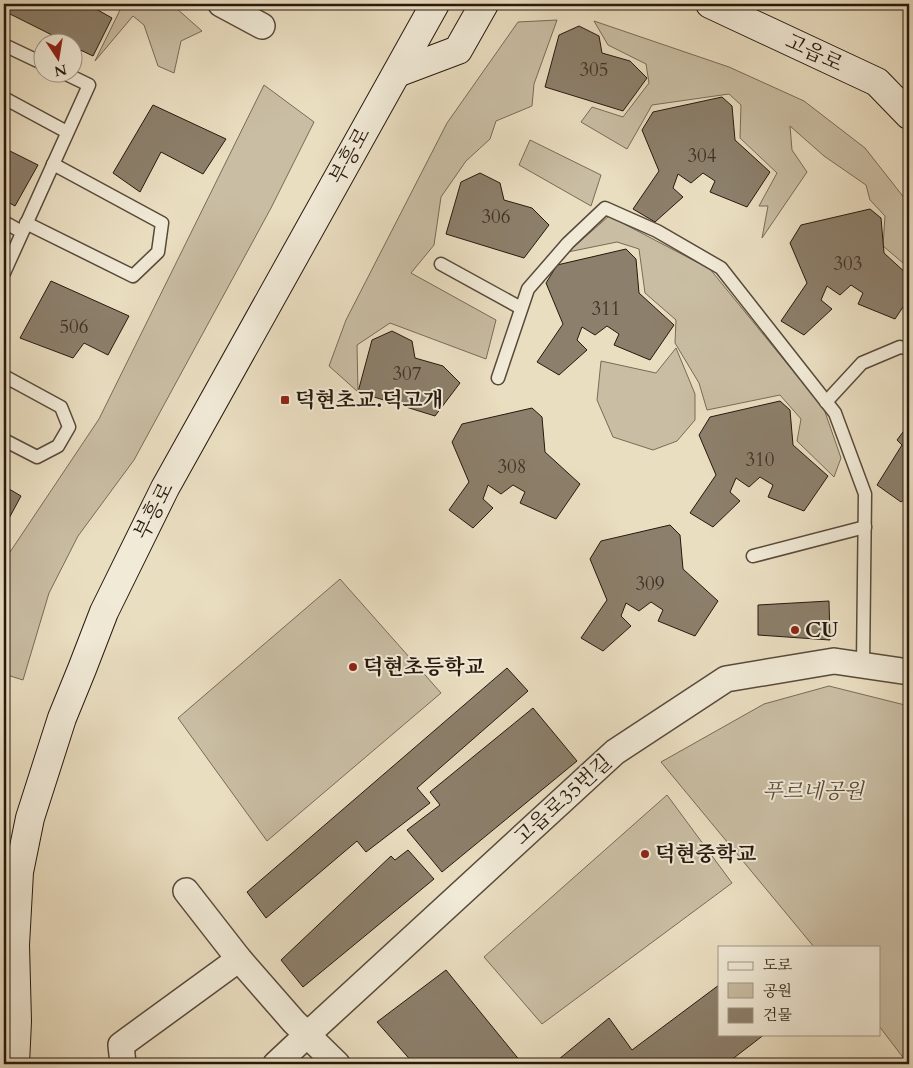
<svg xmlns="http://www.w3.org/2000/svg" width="913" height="1068" viewBox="0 0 913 1068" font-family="Cardo,'Noto Serif KR',serif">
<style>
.green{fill:#c9bda3;stroke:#786b58}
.building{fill:#8c7f6b;stroke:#27190e}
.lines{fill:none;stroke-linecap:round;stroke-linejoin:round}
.lane-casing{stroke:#584a3b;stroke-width:15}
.street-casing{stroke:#584a3b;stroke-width:28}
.secondary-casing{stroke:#27190e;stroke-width:30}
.lane{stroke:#f1ead7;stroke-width:12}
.street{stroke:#f1ead7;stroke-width:25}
.secondary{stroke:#f1ead7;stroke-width:28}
.poi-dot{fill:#8f2418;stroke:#f1ead7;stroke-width:2}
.labels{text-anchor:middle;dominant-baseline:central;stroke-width:4;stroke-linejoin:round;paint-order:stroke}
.number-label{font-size:19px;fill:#403225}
.street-label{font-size:21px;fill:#27190e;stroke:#f1ead7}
.poi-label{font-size:21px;font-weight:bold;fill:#27190e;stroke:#f1ead7;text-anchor:start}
.park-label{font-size:21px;font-style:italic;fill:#584a3b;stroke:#f1ead7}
</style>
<rect width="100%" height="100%" fill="#eadec1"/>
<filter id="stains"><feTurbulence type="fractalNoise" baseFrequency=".004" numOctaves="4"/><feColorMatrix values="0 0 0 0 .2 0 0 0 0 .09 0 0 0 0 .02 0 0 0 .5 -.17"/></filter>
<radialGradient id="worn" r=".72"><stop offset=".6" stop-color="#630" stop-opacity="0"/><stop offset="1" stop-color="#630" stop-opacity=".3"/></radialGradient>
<g class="green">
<path d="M113,4H166L176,8L202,31L181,41L174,73L158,66L144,25L133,16L95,61L121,8Z"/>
<path d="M557,20L534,84L532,106L496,121L490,139L466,161L441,197L434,245L411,273L496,320L486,359L390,323L357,345L358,392L329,366L346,320L447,123L518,22Z"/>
<path d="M594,21L729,67L804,101L865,148L909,204V268L883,246L885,216L870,200L866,185L824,156L790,126L792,150L807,172L762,238L768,206H759L777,173L740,138L741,105L729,94L652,105L627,149L581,122L592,107L623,117L649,83L646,64L608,45Z"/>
<path d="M264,85L314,122L271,208L134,460L78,536L49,593L23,680L4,674V561L99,419Z"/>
<path d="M530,140L601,175L591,206L519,165Z"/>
<path d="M609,216L710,269L824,409L841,458L834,477L797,441L801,419L780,395L707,410L699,383L675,343L676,320L645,293L639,249L617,242L568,252Z"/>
<path d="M676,348L695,394V420L677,441L653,450L613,437L597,400L601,361L656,373Z"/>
<path d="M340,579L441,693L267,841L178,718Z"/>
<path d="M829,686L909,706V1064H908L879,1026V947H814L661,762L764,704Z"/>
<path d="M667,795L732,883L542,1024L484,957Z"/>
</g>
<g class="building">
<path d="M4,4H87L112,18L93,56L72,46V42H66L4,11Z"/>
<path d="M579,26L599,36L602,53L630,61L647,78L623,111L545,87L559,35Z"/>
<path d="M722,97L732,106L735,140L770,172L747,207L710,192L715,181L703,173L691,183L678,174L673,188L683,197L655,222L633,209L659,171L642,130L653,112Z"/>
<path d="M153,105L226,139L203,174L161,152L140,192L113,173Z"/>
<path d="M4,148L38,165L15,206L4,200Z"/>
<path d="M480,173L500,183L504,200L532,208L549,225L524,258L446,234L461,182Z"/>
<path d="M870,209L881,218L884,253L909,276V298L895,319L858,304L863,293L851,285L840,295L827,286L821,300L832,309L804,335L781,321L807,283L790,243L801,225Z"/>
<path d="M626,249L636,259L639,293L674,325L650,360L614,345L619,334L607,326L595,335L582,327L577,340L587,350L559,375L537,362L563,324L546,283L557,265Z"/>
<path d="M51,281L129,316L108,355L84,343L73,358L20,338Z"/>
<path d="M392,331L412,341L415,358L443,366L460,383L435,416L358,392L372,340Z"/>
<path d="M780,401L790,410L793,445L828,476L804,511L768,497L773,485L760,477L749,487L736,478L730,492L740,501L713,527L690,513L716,475L699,435L710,417Z"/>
<path d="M532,408L542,417L545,452L580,484L556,519L520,503L525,492L513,485L501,494L488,485L483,499L493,508L473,528L449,510L469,482L452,442L462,424Z"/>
<path d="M909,424V496L901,502L877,485L902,445L897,440Z"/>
<path d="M4,486L21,496L6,524L4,522Z"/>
<path d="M670,525L680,535L683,569L718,601L695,636L658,621L663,610L651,602L639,611L626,603L621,616L631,626L603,651L581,638L607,600L590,559L601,541Z"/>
<path d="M829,601L830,640L758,635V605Z"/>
<path d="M507,668L528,691L417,788L430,803L366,852L357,841L266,918L247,892Z"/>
<path d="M533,708L577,761L442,872L407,830L440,805L430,792Z"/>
<path d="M408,850L434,879L303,987L281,960L391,856L395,860Z"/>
<path d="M446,970L521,1062L519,1064H414L377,1022Z"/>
<path d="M719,985V1034H765L726,1064H553L609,1018L632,1050Z"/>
</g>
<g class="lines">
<g class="lane-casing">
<g id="lane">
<path d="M4,45L42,63"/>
<path d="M4,98L67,132"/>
<path d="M4,222L22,232"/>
<path d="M26,223L133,276L158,252L162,223L53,164"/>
<path d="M441,264L521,308"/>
<path d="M4,273L89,85L62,72"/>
<path d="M4,376L61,407L69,427L58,446L37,457L4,440"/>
<path d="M498,378L528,289L568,243L605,208L657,231L721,268L835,413L865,494L863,665"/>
<path d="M826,402L862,363L900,347L909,349"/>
<path d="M753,556L865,527"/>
</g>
</g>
<g class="street-casing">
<g id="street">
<path d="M221,4L262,26"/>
<path d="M186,891L239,959L294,1022L337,1064"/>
<path d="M123,1064L121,1045L239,959"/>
<path d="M276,1064L308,1034L615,752L726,679L834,661L909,672"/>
</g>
</g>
<g class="secondary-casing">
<g id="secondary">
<path d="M710,4L877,82L909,115"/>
<path d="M397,73L458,50L484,4"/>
<path d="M15,1064L17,1021L15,945L19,872L30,818L62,718L82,669L104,612L165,488L435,4"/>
</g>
</g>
<use href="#lane" class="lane"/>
<use href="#street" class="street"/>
<use href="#secondary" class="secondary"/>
</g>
<g class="poi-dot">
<rect x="280" y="395" width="10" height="10" rx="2.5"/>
<circle cx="795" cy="630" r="5"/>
<circle cx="353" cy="667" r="5"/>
<circle cx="645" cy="854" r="5"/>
</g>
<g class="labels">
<g class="number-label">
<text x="594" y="70">305</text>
<text x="702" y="156">304</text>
<text x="496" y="217">306</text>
<text x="848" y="264">303</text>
<text x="606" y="309">311</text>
<text x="74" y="327">506</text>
<text x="407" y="374">307</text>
<text x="760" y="460">310</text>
<text x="512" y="467">308</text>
<text x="650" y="584">309</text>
</g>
<g class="street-label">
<text transform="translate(814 53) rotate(25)">고읍로</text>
<text transform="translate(350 156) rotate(-61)">부흥로</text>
<text transform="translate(154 511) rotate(-63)">부흥로</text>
<text transform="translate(563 800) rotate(-42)">고읍로35번길</text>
</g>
<g class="poi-label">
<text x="295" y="400">덕현초교.덕고개</text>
<text x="805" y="630">CU</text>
<text x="363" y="667">덕현초등학교</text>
<text x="655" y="854">덕현중학교</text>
</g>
<g class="park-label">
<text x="813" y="791">푸르네공원</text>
</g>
</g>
<rect width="913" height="1068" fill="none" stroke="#eadec1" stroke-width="20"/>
<rect x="5" y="5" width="903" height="1058" fill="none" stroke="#27190e" stroke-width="2.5"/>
<rect x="10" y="10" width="893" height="1048" fill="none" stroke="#27190e"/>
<rect x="718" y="946" width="162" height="90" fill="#f1ead7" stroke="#a09687"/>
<rect x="728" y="962" width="25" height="8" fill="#f1ead7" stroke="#a09687"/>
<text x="763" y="970" font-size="15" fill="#27190e">도로</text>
<rect x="728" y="983" width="25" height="15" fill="#c9bda3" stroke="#a09687"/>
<text x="763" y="996" font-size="15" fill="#27190e">공원</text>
<rect x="728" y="1008" width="25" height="15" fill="#8c7f6b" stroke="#a09687"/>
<text x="763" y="1020" font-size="15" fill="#27190e">건물</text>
<g transform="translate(58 58) rotate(168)"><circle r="24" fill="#f1ead7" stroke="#a09687"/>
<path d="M0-4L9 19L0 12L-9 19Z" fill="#8f2418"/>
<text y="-8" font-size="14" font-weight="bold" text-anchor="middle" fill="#27190e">N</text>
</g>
<rect width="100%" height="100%" filter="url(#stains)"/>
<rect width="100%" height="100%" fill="url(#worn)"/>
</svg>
